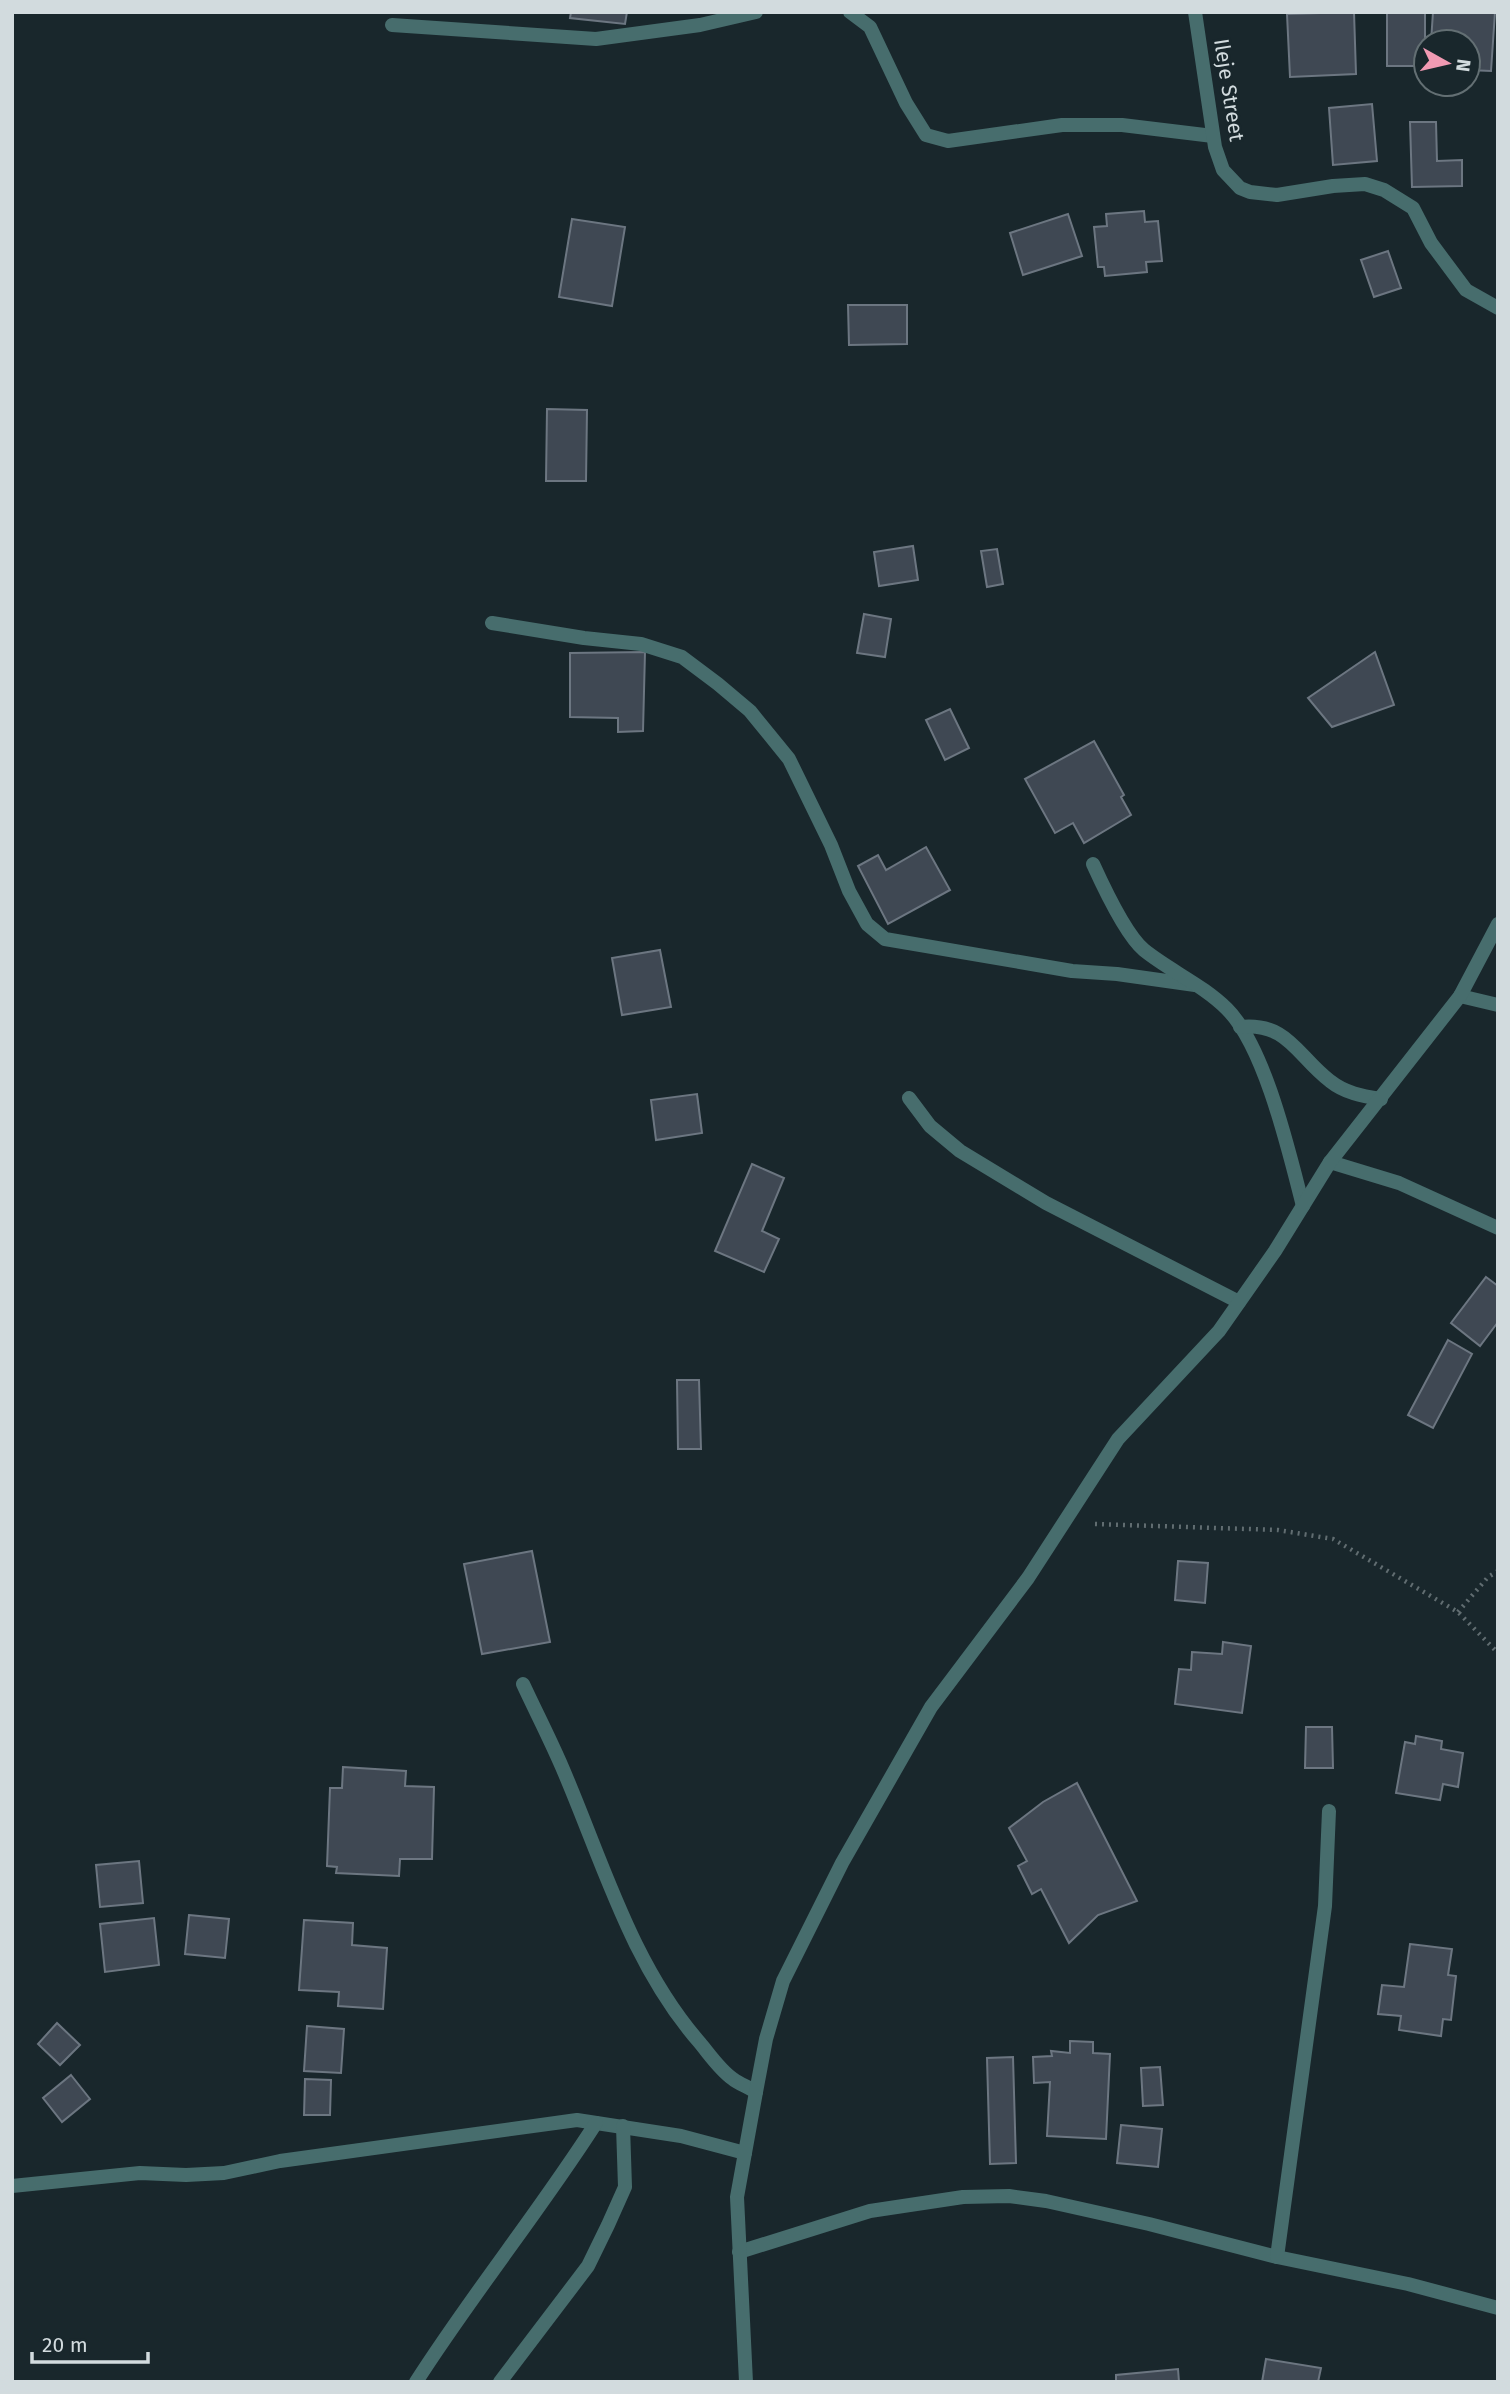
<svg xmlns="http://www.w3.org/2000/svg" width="1510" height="2394" viewBox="0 0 1510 2394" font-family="'Fira Sans',sans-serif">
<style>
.building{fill:#3f4853;stroke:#6c7681;stroke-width:2}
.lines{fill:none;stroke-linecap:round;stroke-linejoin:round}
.path{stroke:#616d71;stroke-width:4.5;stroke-dasharray:2 5;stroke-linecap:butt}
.street{stroke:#476d6d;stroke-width:14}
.labels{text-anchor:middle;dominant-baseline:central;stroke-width:5;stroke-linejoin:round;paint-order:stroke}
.street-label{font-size:21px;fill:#d2dbde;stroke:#19272c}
</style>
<rect width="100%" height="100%" fill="#19272c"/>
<g class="building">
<path d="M571,12H627L625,24L570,18Z"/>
<path d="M1354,12L1356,74L1290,77L1287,14Z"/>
<rect x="1387" y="12" width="38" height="54"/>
<path d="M1433,12H1495L1491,71L1468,70V42H1431Z"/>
<path d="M1372,104L1377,161L1333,165L1329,108Z"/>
<path d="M1410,122H1436L1437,161L1462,160V186L1412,187Z"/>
<path d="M1144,211L1145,222L1158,221L1162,261L1146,262L1147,272L1105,276L1104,267H1098L1094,227L1107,226L1106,214Z"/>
<path d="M1068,214L1082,256L1023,275L1010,233Z"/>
<path d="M572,219L625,227L612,306L559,297Z"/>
<path d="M1388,251L1401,288L1374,297L1361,260Z"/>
<path d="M848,305H907V344L849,345Z"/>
<path d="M547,409L587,410L586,481H546Z"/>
<path d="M913,546L918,580L879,586L874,552Z"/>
<path d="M997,549L1003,584L987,587L981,551Z"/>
<path d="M864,614L891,619L885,657L857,653Z"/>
<path d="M645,652L643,731L618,732V718L570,717V653Z"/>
<path d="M1375,652L1394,705L1332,727L1308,698Z"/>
<path d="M950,709L969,748L945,760L926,720Z"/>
<path d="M1094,741L1124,795L1121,797L1131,815L1084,843L1073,823L1055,833L1025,779Z"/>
<path d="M926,847L950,890L888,924L858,866L878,855L886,870Z"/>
<path d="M660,950L671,1007L622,1015L612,958Z"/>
<path d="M697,1094L702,1133L656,1140L651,1100Z"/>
<path d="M752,1164L784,1178L762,1231L779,1239L764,1272L715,1251Z"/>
<path d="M1486,1277L1498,1286V1322L1480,1346L1451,1323Z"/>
<path d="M1448,1340L1472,1354L1433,1428L1408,1415Z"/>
<path d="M677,1380H699L701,1449H678Z"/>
<path d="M532,1551L550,1642L482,1654L464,1564Z"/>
<path d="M1178,1561L1208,1563L1205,1603L1175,1600Z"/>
<path d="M1223,1642L1251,1646L1242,1713L1175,1704L1179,1669L1191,1670L1192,1652L1222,1654Z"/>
<path d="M1306,1727H1332L1333,1768H1305Z"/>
<path d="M1416,1736L1442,1741L1441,1749L1463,1753L1458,1787L1443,1784L1440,1800L1396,1793L1405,1742L1415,1744Z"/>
<path d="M343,1767L406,1771L405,1786L434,1787L432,1859H400L399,1876L336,1873L337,1867L327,1866L330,1788H342Z"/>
<path d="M1077,1783L1137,1901L1098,1915L1069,1943L1041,1889L1032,1894L1018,1866L1027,1861L1009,1828L1043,1802Z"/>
<path d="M139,1861L143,1903L100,1907L96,1865Z"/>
<path d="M189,1915L229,1919L225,1958L185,1954Z"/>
<path d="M154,1918L159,1965L105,1972L100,1924Z"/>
<path d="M304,1920L353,1923L352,1945L387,1948L383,2009L338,2006L339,1992L299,1990Z"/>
<path d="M1410,1944L1452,1949L1448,1975L1456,1976L1451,2020L1443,2019L1441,2036L1399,2030L1401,2016L1378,2014L1382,1985L1404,1987Z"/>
<path d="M57,2023L80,2045L60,2065L38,2044Z"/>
<path d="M307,2026L344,2029L341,2073L304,2071Z"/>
<path d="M1070,2041L1093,2042V2053L1110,2054L1106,2139L1047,2136L1050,2082L1034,2083L1033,2057L1052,2056L1051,2051L1070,2053Z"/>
<path d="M1013,2057L1016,2163L990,2164L987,2058Z"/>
<path d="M1160,2067L1163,2105L1143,2106L1141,2068Z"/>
<path d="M71,2075L90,2099L62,2122L43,2098Z"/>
<path d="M305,2079L331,2080L330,2115H304Z"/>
<path d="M1121,2125L1162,2129L1158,2167L1117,2163Z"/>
<path d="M1266,2359L1321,2368L1318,2382H1262Z"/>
<path d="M1178,2369L1179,2382H1116V2375Z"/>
</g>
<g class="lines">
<g class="path">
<path d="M1095,1524L1278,1530L1333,1539L1458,1612L1498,1653"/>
<path d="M1458,1612L1488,1577L1498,1571"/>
</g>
<g class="street">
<path d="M850,12L870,27L906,103L926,135L948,141L1062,125H1122L1213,136"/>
<path d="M1195,12L1215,147L1223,170L1240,188L1250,192L1277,195L1333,186L1365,184L1384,190L1413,208L1431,243L1466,290L1498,308"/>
<path d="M392,25L596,39L700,25L756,12"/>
<path d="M492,623L584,638L641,644L682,657L718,684L750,711L789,759L831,845L849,891L867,924L885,939L1072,971L1117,974L1195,985"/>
<path d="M1093,864C1103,886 1126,935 1144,950C1170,971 1203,985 1227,1009C1265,1047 1289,1152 1303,1206"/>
<path d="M1460,996L1498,1005"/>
<path d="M1240,1027C1288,1022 1297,1056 1330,1081C1345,1093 1362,1096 1381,1099"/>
<path d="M909,1098L930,1126L960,1151L1046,1203L1239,1302"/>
<path d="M1330,1162L1399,1183L1498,1228"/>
<path d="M523,1684C536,1712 550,1739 562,1767C603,1862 631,1964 700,2043C710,2055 720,2070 733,2079C739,2084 749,2087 756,2092"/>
<path d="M12,2186L140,2173L186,2175L224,2173L280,2161L577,2120L681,2136L745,2153"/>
<path d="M739,2252L870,2211L963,2197L1009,2196L1046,2201L1149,2224L1277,2257L1408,2284L1498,2308"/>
<path d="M1277,2257L1325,1906L1329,1811"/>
<path d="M416,2382C473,2293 539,2212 596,2123"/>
<path d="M500,2382L588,2266L608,2225L625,2187L623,2126"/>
<path d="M746,2382L737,2197L756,2092L766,2039L783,1981L842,1863L931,1707L1028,1578L1118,1439L1219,1331L1275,1251L1330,1162L1460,996L1498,924"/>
</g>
</g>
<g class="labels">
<g class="street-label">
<text transform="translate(1229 90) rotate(81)">Ileje Street</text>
</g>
</g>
<rect width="1510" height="2394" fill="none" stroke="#d2dbde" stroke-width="28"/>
<g transform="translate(1447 63) rotate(98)"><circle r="33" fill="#19272c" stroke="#636f73" stroke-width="2"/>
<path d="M0-5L12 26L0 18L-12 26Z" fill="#f19ab3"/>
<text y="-10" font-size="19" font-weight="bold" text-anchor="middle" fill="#d2dbde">N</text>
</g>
<path d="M32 2352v10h116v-10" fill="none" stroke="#d2dbde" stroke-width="3.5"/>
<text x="42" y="2352" font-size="21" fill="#d2dbde" stroke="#19272c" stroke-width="5" paint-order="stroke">20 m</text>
</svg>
